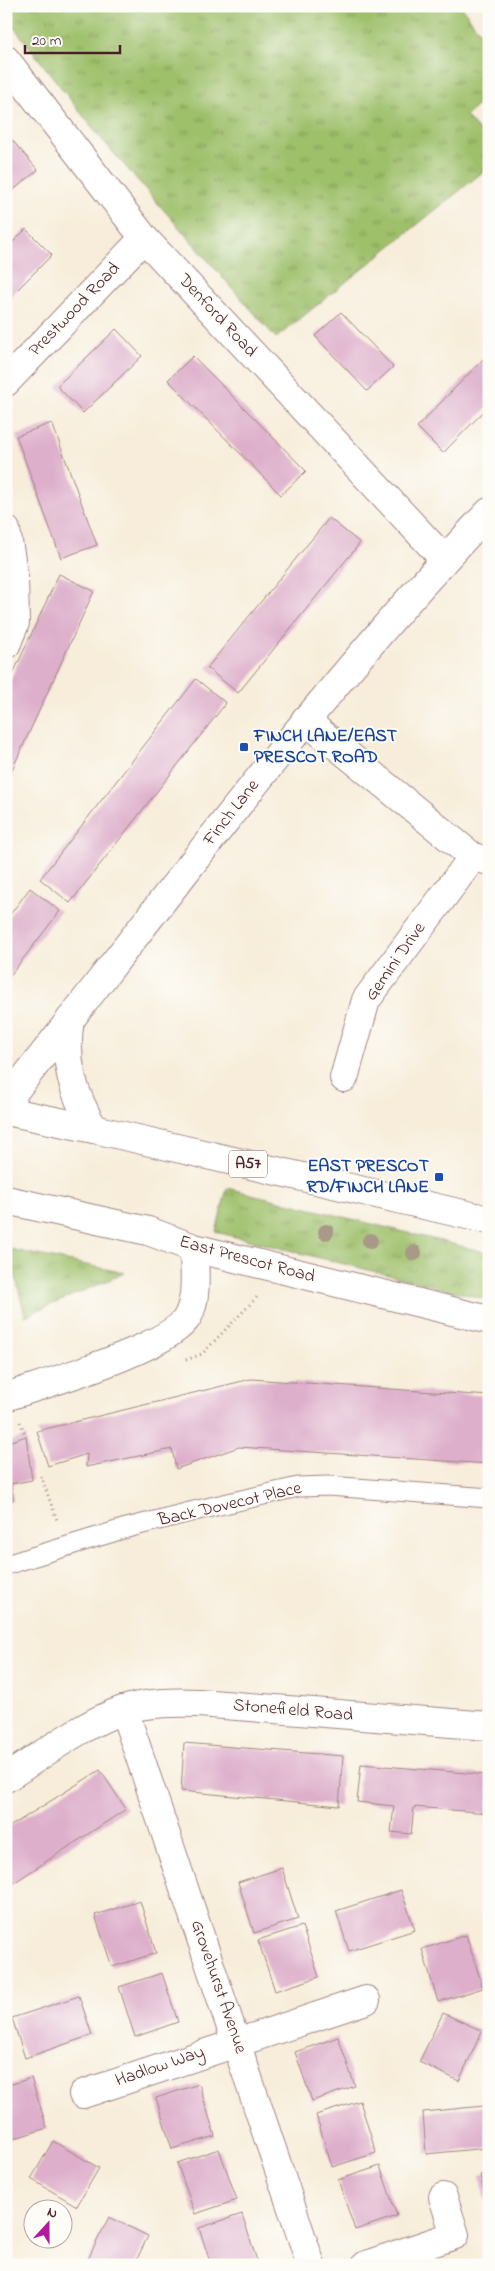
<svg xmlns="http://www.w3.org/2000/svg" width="495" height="2271" viewBox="0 0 495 2271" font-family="'Indie Flower',sans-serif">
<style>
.grass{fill:url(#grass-tufts);stroke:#74704a}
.building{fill:#ddafcb}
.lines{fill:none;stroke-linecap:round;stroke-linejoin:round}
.lane-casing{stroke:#a08682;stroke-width:21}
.street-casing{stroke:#a08682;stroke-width:30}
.secondary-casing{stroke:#a08682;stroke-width:30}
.highway-casing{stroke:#a08682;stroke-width:30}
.path{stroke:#a08682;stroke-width:3;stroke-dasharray:1 4;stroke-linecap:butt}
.lane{stroke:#fff;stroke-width:19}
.street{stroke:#fff;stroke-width:28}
.secondary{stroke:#fff;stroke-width:28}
.highway{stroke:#fff;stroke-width:28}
.tree{fill:#a89a86}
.transit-dot{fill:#1a4fb4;stroke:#fdfcf7;stroke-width:2}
.labels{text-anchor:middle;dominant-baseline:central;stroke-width:4;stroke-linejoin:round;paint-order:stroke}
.shield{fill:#fdfcf7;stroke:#806168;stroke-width:1}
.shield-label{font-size:16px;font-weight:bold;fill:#4a1f2b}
.street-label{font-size:18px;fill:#4a1f2b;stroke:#fdfcf7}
.transit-label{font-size:18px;font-weight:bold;fill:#164399;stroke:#fdfcf7;text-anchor:start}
</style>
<defs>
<pattern id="grass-tufts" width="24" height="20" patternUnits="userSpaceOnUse" patternTransform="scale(1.25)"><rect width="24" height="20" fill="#9ec06a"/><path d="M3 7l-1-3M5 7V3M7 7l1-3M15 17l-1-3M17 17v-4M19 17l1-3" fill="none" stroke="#839b57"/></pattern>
</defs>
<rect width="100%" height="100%" fill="#fdfcf7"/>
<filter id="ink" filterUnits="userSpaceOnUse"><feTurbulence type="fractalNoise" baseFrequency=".02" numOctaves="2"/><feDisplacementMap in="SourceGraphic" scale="10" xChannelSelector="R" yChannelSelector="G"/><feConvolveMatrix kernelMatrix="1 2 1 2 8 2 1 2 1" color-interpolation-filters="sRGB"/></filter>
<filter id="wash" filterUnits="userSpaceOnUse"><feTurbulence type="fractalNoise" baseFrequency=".0096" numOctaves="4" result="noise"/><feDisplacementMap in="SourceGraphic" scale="20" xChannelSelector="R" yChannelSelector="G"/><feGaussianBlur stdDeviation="1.12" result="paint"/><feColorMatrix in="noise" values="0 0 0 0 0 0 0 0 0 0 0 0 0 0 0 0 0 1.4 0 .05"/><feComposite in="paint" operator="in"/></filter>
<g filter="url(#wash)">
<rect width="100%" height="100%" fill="#f7edda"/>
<g class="grass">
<path d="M6,6H461L489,45V95L466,116L489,142V167L276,338L98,135L6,17Z"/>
<path d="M227,1188L489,1253V1300L216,1232Z"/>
<path d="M9,1249L125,1273L25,1316Z"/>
</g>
<g id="blocks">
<g class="building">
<path d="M6,133L38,170L6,196Z"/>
<path d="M26,229L52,255L6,301V249Z"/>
<path d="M341,312L393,367L367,391L315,336Z"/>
<path d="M116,329L142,356L83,413L57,386Z"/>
<path d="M489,353V406L443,453L417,427Z"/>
<path d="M193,356L306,471L281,495L168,380Z"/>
<path d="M52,423L97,545L61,558L16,436Z"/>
<path d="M329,518L360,543L238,693L207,668Z"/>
<path d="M59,574L94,591L11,772L6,770V689Z"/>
<path d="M196,679L226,703L70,903L40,879Z"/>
<path d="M30,888L60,911L6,981V920Z"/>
<path d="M251,1379L489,1396V1464L239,1447L176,1469L172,1449L86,1467L87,1454L48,1466L37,1431Z"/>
<path d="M26,1436L32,1480L11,1484L13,1500L6,1503V1443Z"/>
<path d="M184,1743L343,1756L339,1806L181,1791Z"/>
<path d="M361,1764L489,1775V1813L414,1807L411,1834L391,1832L394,1806L357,1802Z"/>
<path d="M100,1770L126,1809L6,1888V1829Z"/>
<path d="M282,1868L298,1919L254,1933L238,1882Z"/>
<path d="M401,1890L415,1930L349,1951L336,1911Z"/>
<path d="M140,1901L156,1953L112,1967L95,1915Z"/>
<path d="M302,1926L319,1977L275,1991L258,1940Z"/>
<path d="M466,1935L483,1988L438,2002L422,1949Z"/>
<path d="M162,1973L178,2022L135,2037L119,1987Z"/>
<path d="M79,1996L92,2035L25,2058L12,2018Z"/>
<path d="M443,2013L482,2031L459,2081L419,2062Z"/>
<path d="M338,2037L355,2086L312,2101L295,2052Z"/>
<path d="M31,2078L47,2128L6,2141V2086Z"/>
<path d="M199,2084L215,2136L172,2149L156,2098Z"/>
<path d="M360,2101L376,2153L332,2167L316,2115Z"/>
<path d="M484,2106L487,2148L426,2154L423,2112Z"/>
<path d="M53,2141L99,2168L77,2206L31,2179Z"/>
<path d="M219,2149L237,2200L195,2214L177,2163Z"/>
<path d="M380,2166L397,2216L355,2230L338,2180Z"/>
<path d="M489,2172V2209H488L480,2175Z"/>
<path d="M242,2214L258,2264L211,2265L199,2228Z"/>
<path d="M109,2217L148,2236L134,2265H85Z"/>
</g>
</g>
</g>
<g filter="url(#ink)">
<use href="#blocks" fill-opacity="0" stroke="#a08682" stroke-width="1"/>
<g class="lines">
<g class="lane-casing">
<path id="lane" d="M6,1565L123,1529L198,1510L298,1487L329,1486L489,1498"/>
</g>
<g class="street-casing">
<g id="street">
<path d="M6,60L144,238L444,559"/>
<path d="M6,382L144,238"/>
<path d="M6,530L14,577L15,623L6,645"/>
<path d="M305,720L473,857L489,861"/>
<path d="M344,1078L366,1000L473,857"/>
<path d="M6,1397C43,1384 173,1347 188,1316C198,1297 194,1269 194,1248"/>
<path d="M124,1710L311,2265"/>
<path d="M6,1778C42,1755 83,1724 123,1710C147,1702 174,1702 199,1703L489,1726"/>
<path d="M83,2094L366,2000"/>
<path d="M366,2265L455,2235L443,2197"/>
</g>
</g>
<g class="secondary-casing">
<g id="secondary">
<path d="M70,1020C63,1061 73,1094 94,1129"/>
<path d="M6,1102C163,902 314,697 489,512"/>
</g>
</g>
<g class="highway-casing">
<g id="highway">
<path d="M6,1111L94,1129L489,1220"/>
<path d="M6,1200L148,1231L194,1248L489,1320"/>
</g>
</g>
<g class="path">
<path d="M186,1360L202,1354L259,1295"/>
<path d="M20,1422L26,1436"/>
<path d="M41,1476L58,1523"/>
</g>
<use href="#lane" class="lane"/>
<use href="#street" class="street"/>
<use href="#secondary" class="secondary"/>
<use href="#highway" class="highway"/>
</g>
<g class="tree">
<circle cx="326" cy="1232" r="8"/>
<circle cx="370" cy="1241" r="8"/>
<circle cx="414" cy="1253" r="8"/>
</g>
</g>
<g class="transit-dot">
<rect x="239" y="742" width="10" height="10" rx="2.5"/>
<rect x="434" y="1172" width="10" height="10" rx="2.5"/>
</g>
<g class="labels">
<rect class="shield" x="229" y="1150.5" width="38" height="27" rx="4"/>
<g class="shield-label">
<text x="248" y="1164">A57</text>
</g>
<g class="street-label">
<text transform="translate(75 310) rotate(-46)">Prestwood Road</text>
<text transform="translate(217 316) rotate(47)">Denford Road</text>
<text transform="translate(232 813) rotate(-52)">Finch Lane</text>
<text transform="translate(396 962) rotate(-55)">Gemini Drive</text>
<text transform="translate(247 1260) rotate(15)">East Prescot Road</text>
<text transform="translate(230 1505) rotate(-13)">Back Dovecot Place</text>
<text transform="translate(293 1711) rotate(5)">Stonefield Road</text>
<text transform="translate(218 1987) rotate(71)">Grovehurst Avenue</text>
<text transform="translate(160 2067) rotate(-19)">Hadlow Way</text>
</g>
<g class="transit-label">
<text x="254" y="737">FINCH LANE/EAST<tspan x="254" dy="21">PRESCOT ROAD</tspan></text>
<text x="429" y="1167" text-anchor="end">EAST PRESCOT<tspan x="429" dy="21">RD/FINCH LANE</tspan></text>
</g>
</g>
<rect width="495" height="2271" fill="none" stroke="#fdfcf7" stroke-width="25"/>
<g transform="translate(48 2224) rotate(21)"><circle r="24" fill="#fdfcf7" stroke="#b5a4a5"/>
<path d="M0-4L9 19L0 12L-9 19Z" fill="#b5179e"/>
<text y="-8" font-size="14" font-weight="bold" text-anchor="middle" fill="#4a1f2b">N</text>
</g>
<path d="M25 45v8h95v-8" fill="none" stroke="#4a1f2b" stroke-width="2.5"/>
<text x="32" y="45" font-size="15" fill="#4a1f2b" stroke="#fdfcf7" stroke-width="4" paint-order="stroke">20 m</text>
</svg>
